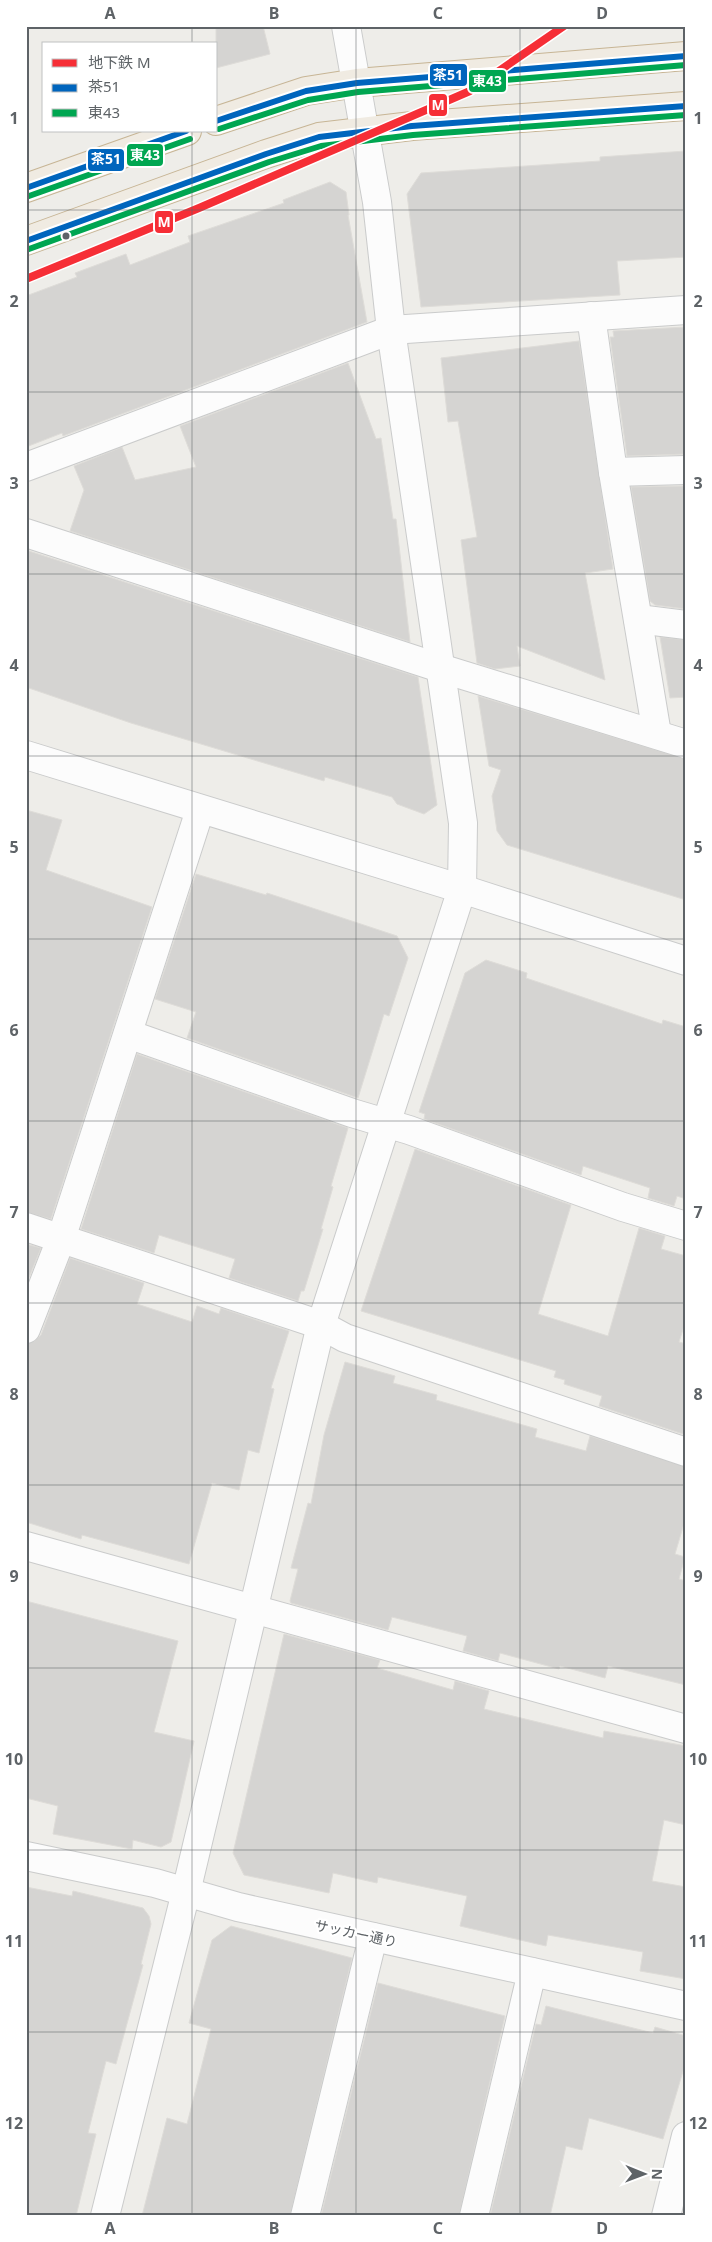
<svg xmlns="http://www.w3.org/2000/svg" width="712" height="2242" viewBox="0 0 712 2242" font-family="'Noto Sans','Noto Sans JP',sans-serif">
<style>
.building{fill:#d5d4d2;stroke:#dedcd8}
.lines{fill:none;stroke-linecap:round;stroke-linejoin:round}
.minor-casing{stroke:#cacbcb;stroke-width:30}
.highway-casing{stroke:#c7b595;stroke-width:30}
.minor{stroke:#fcfcfc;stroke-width:28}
.highway{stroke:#f0ebe2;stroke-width:28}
.bus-1-casing{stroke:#fff;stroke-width:10}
.bus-2-casing{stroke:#fff;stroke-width:10}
.bus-1{stroke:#0065bd;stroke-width:6}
.bus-2{stroke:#00a651;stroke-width:6}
.metro-1-casing{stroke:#fff;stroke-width:11}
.metro-1{stroke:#f62e36;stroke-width:8}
.grid{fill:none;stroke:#5e6367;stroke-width:1;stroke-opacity:0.55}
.bus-dot{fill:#5e6367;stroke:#fff;stroke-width:2}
.labels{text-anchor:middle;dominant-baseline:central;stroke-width:4.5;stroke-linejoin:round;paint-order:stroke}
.street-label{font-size:14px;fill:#5e6367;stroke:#fff}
.line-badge{stroke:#fff;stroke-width:2}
.badge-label{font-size:14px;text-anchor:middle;font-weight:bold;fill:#fff}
.neatline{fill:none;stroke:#5e6367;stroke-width:2}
.grid-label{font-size:16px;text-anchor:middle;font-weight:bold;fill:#5e6367}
</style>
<rect width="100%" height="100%" fill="#eeede9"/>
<g class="building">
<path d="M216,26H263L270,54L216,68Z"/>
<path d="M686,151V257L617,261L620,295L421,307L407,194L421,173L600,161V157Z"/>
<path d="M330,182L346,192L349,215H348L367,322L63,436L62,433L26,447V296L77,277L75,273L126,254L130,265L190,242L188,236L284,203L283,200Z"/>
<path d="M686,327V454L627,456L610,337H614L613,331Z"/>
<path d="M579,341L613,569L585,573L605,680L517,646L520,666L495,669L477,663L461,540L477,537L458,421L448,422L441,358Z"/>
<path d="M348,363L376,439L381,438L393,519H396L410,642L70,531L84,490L74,466L122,447L135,480L196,467L180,426Z"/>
<path d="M686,486V609L655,605L650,601L631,487Z"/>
<path d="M26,550L418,677L437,805L424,814L397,804L392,797L325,777L324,781L131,723L26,687Z"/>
<path d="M660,637L686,640V697L670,698Z"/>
<path d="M478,696L686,759V900L507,845L497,831L492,796L501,770L489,766Z"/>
<path d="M26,810L62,820L46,870L152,907L51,1219L26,1212Z"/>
<path d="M196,874L266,895L267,893L397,936L408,958L389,1016L384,1014L358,1098L187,1038L196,1012L155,999Z"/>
<path d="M486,960L527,973L526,978L662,1024L663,1020L686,1027V1199L677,1196L674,1206L648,1198L650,1188L583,1166L581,1175L424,1119L425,1114L419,1112L465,973Z"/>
<path d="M137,1054L348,1128L331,1186L333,1187L321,1229H323L304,1291H301L298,1301L229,1278L235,1259L159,1235L154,1253L81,1229Z"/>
<path d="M415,1149L571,1205L538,1314L608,1336L639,1228L665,1236L661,1249L686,1256V1320L679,1342L686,1344V1435L599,1406L602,1396L564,1384L565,1380L554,1377L556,1371L361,1311Z"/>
<path d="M26,1244L41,1248L26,1285Z"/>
<path d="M70,1258L144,1283L137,1304L192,1322L197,1306L219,1314L221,1308L289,1331L271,1388L274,1389L259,1453L248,1450L239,1490L212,1483L189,1564L82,1535L81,1539L26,1522V1344L35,1341L41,1335Z"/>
<path d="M345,1362L395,1376L393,1383L437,1395L436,1400L537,1429L535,1437L586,1451L590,1436L686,1467V1517L675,1554L685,1557L679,1579L686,1581V1685L608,1666L605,1678L560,1666L559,1669L500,1653L498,1661L463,1651L467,1636L392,1617L388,1630L291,1603L290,1601L298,1569L291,1568L308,1503L311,1504L324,1435Z"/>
<path d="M26,1601L178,1641L154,1732L194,1741L171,1842L161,1847L133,1840L132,1849L53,1834L58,1806L26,1798Z"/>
<path d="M284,1634L380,1660L377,1668L453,1690L455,1681L489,1691L484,1709L603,1738L604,1731L686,1746V1825L664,1820L652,1881L686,1887V1979L640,1971L643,1952L548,1935L546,1946L460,1926L467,1896L378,1877L377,1883L333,1873L329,1893L244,1875L233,1853Z"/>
<path d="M26,1887L72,1896L73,1891L143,1908L149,1916L151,1924L141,1964L143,1965L116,2064L106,2061L88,2133L96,2134L76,2216H26Z"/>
<path d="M231,1926L352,1958L290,2216H142L167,2118L187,2124L211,2029L189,2023L212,1940Z"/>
<path d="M378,1983L505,2016L459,2216H321Z"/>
<path d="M546,2006L653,2033L655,2027L686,2036V2061L663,2139L589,2118L582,2150L566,2146L550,2216H490L536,2024L541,2025Z"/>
</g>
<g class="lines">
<g class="minor-casing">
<g id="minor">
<path d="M591,316L613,472L657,734"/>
<path d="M26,467L391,330L686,310"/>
<path d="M613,472L686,470"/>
<path d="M26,533L440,668L686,744"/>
<path d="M638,619L686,625"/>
<path d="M26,755L462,889L686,961"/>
<path d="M128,1034L352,1113L409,1130L623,1207L686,1226"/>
<path d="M26,1227L321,1325L345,1338L372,1347L686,1452"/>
<path d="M26,1329L61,1239L200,810"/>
<path d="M26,1546L686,1729"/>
<path d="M26,1856L155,1883L238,1907L686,2006"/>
<path d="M105,2216L186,1892L321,1325L462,889L463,823L391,330L377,202L346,26"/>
<path d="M305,2216L373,1937"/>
<path d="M474,2216L532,1972"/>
<path d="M666,2216L686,2136"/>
</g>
</g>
<g class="highway-casing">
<g id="highway">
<path d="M216,121L306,91L357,83L686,56"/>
<path d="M26,188L187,131"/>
<path d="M26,241L266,154L319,137L412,126L686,106"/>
</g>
</g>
<use href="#minor" class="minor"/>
<use href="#highway" class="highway"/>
<g class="bus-1-casing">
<g id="bus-1">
<path d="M216,121L306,91L357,83L686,56"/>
<path d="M26,188L186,131"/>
<path d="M26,241L266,154L319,137L412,126L686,106"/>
</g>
</g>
<g class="bus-2-casing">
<g id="bus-2">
<path d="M219,129L308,100L358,92L686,65"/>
<path d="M29,196L190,139"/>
<path d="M29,249L269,162L321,146L413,135L686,115"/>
</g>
</g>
<use href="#bus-1" class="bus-1"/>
<use href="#bus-2" class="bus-2"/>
<g class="metro-1-casing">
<path id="metro-1" d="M26,279L199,208L470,91L564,26"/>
</g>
<use href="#metro-1" class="metro-1"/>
</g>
<path class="grid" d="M192,26V44M356,26V2216M520,26V2216M192,131V2216M26,210H686M26,392H686M26,574H686M26,756H686M26,939H686M26,1121H686M26,1303H686M26,1485H686M26,1668H686M26,1850H686M26,2032H686"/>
<circle class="bus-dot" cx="66" cy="236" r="4.5"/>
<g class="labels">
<g class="street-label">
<text transform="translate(356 1933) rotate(12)">サッカー通り</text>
</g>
</g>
<g class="line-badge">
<rect x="429" y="63" width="39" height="24" rx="5" fill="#0065bd"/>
<rect x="468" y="69" width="39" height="24" rx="5" fill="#00a651"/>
<rect x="428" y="93" width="20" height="24" rx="5" fill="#f62e36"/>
<rect x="126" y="143" width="38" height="24" rx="5" fill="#00a651"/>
<rect x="87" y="148" width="38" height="24" rx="5" fill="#0065bd"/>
<rect x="154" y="210" width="20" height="24" rx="5" fill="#f62e36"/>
</g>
<g class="badge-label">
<text x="448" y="80">茶51</text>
<text x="487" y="86">東43</text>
<text x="438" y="110">M</text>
<text x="145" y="160">東43</text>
<text x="106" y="164">茶51</text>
<text x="164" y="227">M</text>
</g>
<rect width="712" height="2242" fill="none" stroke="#ffffff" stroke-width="55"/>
<rect x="42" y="42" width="175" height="90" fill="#ffffff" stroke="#bfc1c2"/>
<rect x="52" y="59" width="25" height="8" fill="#f62e36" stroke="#bfc1c2"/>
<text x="88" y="68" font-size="15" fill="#5e6367">地下鉄 M</text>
<rect x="52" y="84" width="25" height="8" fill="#0065bd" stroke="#bfc1c2"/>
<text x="88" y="92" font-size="15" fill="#5e6367">茶51</text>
<rect x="52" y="109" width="25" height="8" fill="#00a651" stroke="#bfc1c2"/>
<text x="88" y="118" font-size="15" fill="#5e6367">東43</text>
<g transform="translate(644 2174) rotate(91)" stroke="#ffffff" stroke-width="4" paint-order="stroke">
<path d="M0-4L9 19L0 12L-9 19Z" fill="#5e6367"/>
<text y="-8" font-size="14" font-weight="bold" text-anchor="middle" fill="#5e6367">N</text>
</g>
<rect x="28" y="28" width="656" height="2186" class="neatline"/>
<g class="grid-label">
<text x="110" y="19">A</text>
<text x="274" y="19">B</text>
<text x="438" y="19">C</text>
<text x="602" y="19">D</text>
<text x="14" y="124">1</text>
<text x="698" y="124">1</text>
<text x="14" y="307">2</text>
<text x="698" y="307">2</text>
<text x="14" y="489">3</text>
<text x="698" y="489">3</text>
<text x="14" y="671">4</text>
<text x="698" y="671">4</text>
<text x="14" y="853">5</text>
<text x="698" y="853">5</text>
<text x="14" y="1036">6</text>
<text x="698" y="1036">6</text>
<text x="14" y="1218">7</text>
<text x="698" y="1218">7</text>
<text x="14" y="1400">8</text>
<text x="698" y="1400">8</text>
<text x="14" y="1582">9</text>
<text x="698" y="1582">9</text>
<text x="14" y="1765">10</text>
<text x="698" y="1765">10</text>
<text x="14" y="1947">11</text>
<text x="698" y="1947">11</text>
<text x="14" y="2129">12</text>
<text x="698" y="2129">12</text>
<text x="110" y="2234">A</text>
<text x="274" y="2234">B</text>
<text x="438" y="2234">C</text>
<text x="602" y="2234">D</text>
</g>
</svg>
